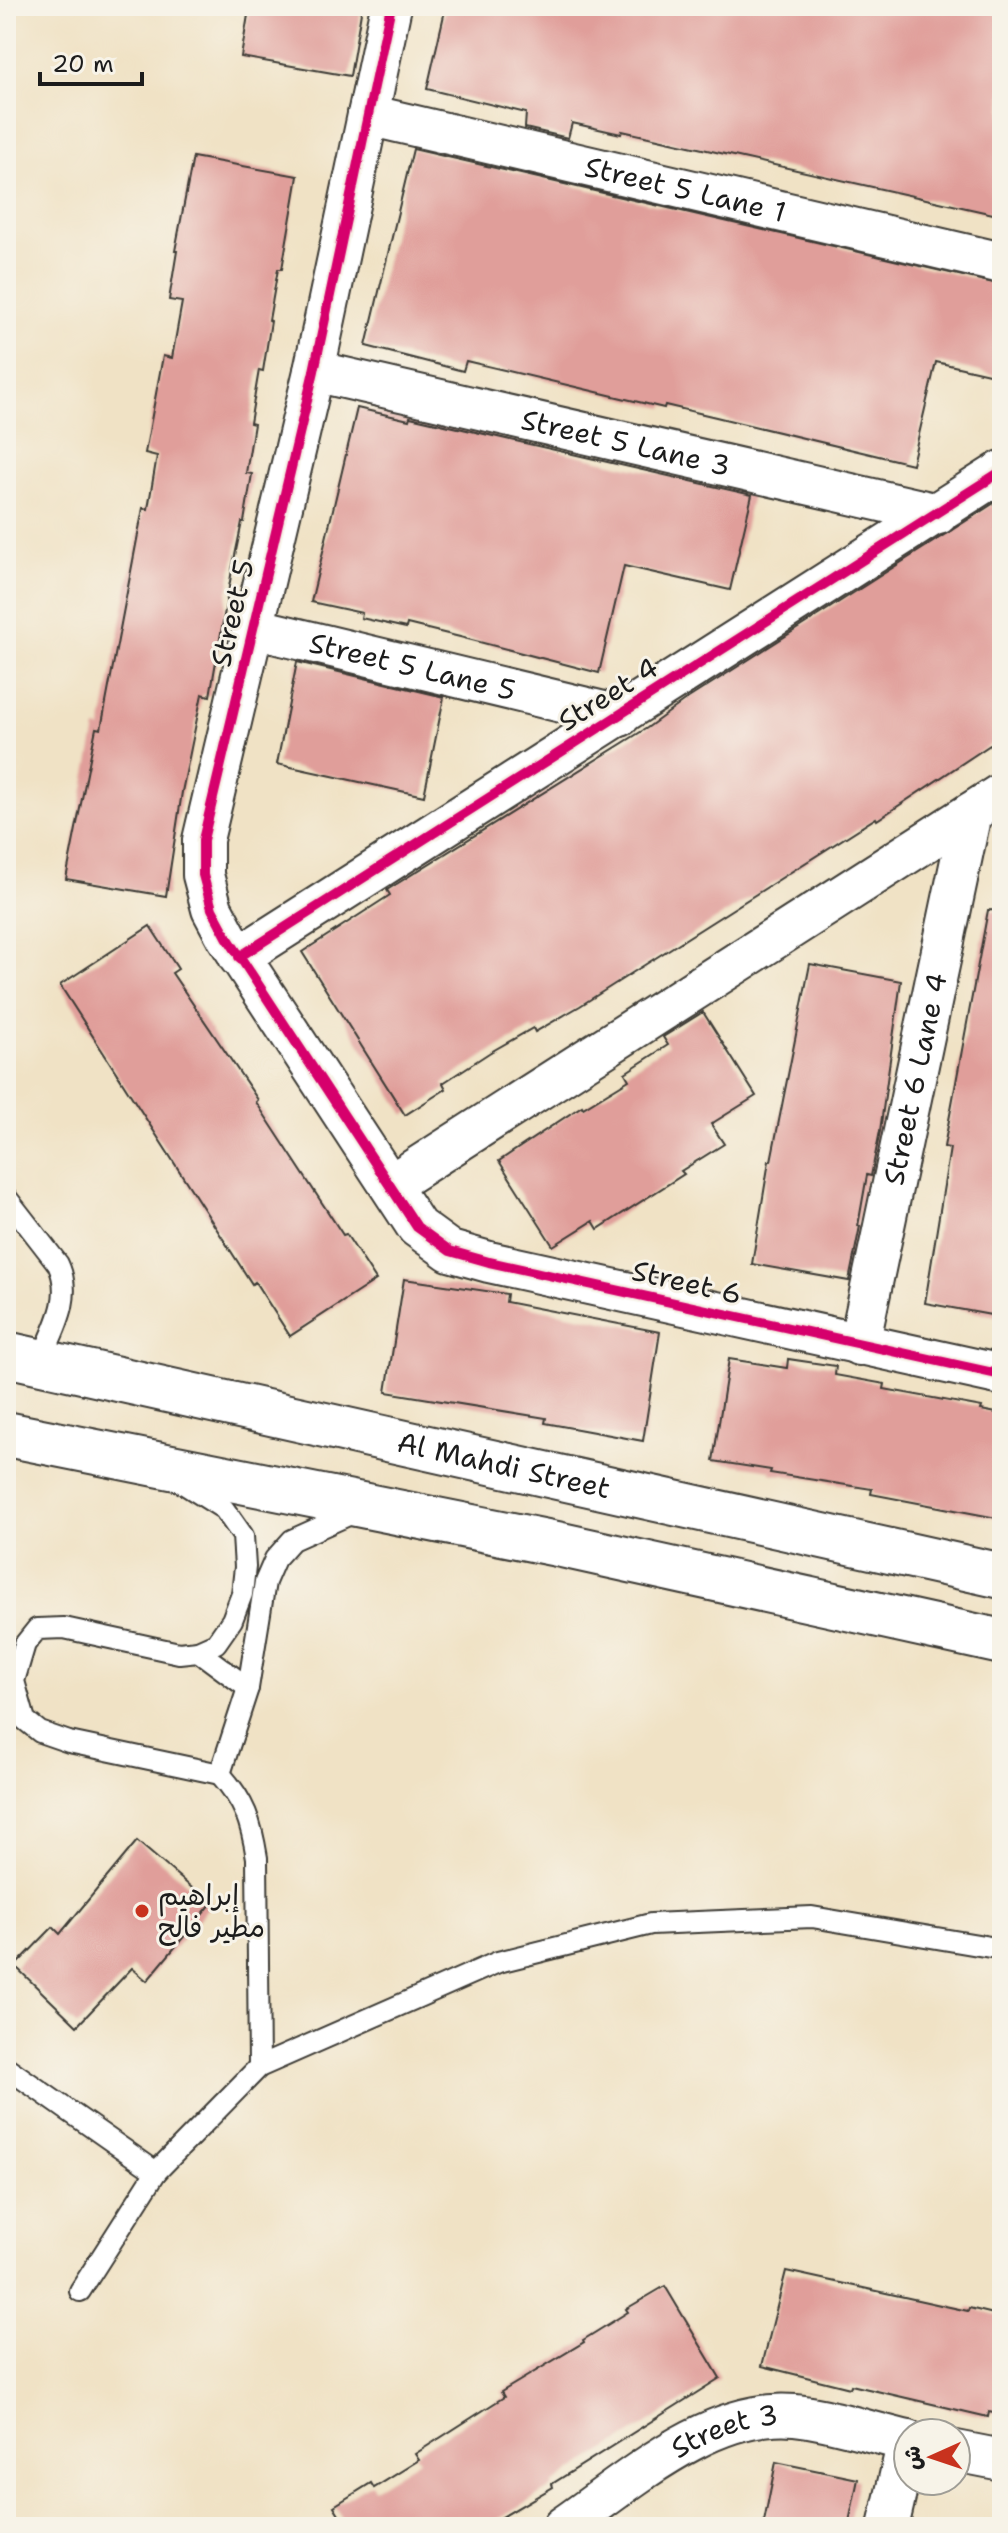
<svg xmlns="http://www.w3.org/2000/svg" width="1008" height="2533" viewBox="0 0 1008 2533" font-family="'Shantell Sans','Playpen Sans Arabic',sans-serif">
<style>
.building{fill:#e09e9a}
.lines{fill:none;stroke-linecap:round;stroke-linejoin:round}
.lane-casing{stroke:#3c3a35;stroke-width:24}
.street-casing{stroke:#3c3a35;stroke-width:44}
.secondary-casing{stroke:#3c3a35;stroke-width:48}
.lane{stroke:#fff;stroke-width:20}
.street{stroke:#fff;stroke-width:40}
.secondary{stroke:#fff;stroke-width:44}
.cycleway-casing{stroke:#f7f3e8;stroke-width:15}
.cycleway{stroke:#d6006c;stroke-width:10}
.poi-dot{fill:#c8321e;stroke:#f7f3e8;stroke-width:3}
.labels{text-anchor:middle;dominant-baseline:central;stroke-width:6;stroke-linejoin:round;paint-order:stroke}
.street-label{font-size:28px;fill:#1c1c1c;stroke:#f7f3e8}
.poi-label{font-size:28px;fill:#1c1c1c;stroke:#f7f3e8;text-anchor:start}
</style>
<rect width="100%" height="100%" fill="#f7f3e8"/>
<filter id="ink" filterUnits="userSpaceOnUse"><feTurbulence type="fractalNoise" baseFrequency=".0125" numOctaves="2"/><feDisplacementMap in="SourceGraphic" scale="16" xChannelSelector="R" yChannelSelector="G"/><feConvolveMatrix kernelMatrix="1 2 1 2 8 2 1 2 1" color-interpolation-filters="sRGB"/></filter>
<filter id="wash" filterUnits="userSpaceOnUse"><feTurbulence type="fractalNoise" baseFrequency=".006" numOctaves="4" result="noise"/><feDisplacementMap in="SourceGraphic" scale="32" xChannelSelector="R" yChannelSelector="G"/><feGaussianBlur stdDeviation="1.8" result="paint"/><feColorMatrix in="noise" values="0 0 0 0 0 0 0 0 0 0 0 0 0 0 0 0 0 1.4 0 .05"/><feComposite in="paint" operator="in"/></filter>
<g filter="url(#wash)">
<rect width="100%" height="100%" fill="#f0e2c5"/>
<g id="blocks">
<g class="building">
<path d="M258,6H362L350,76L241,57L249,9L257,11Z"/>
<path d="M446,6H964L1002,15V216L622,131L621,134L572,123L568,138L525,128L526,113L427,89Z"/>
<path d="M413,149L1002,285V377L936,362L912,464L716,417L665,405L664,408L466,361L463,371L366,346Z"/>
<path d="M193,157L298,176L282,269H278L269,320L271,321L263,371L259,370L250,423L254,424L246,473L252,474L244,522H242L232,570L210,696L202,694L182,792L166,896L66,879L96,728L101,729L143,508L148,509L157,456L145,453L163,356L172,358L182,302L169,300L177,251H175Z"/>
<path d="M357,408L409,420L410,417L752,495L730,590L624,566L599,673L460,637L407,624L406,628L361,618L362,613L311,602Z"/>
<path d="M1002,498V737L877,820L876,818L580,1006L535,1032L533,1028L489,1053L443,1083L446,1089L405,1115L302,952L390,895L387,890L647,728L687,699Z"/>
<path d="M297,662L444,697L424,796L277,764Z"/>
<path d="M988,910L1002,911V1317L925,1303L950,1148L944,1147Z"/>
<path d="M150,926L178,969L172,973L258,1100L256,1102L343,1235L346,1234L376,1280L290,1336L255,1282L252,1284L60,985Z"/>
<path d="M810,964L901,981L880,1131L871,1176L867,1175L858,1226H860L849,1281L752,1264L769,1161H771Z"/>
<path d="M703,1012L756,1096L711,1124L724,1144L681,1171L684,1174L598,1229L593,1221L553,1246L499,1161L582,1106L583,1108L629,1080L625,1073L668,1045L663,1037Z"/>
<path d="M404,1279L507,1294L506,1302L660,1332L643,1441L545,1423L546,1418L386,1392Z"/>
<path d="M729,1359L787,1368L788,1359L836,1366L835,1375L885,1384L884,1389L982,1407L981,1410L1002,1414V1519L871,1494L872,1489L770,1473L771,1470L713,1461Z"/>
<path d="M137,1841L211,1904L147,1981L132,1968L77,2026L15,1966L53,1927L60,1934Z"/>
<path d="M786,2271L968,2311L969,2308L1002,2316V2415L989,2412L988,2417L851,2385L850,2388L762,2366Z"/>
<path d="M665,2286L720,2378L552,2484L553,2487L485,2527H347L334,2506L371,2483L374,2488L419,2460L415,2454L504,2397L501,2392L584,2342L583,2340L628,2312L626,2309Z"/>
<path d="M776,2462L858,2479L848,2527H763Z"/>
</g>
</g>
</g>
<g filter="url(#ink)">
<use href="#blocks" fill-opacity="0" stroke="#3c3a35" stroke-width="2"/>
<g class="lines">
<g class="lane-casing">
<g id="lane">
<path d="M6,1197L58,1264C74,1298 54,1329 40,1362"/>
<path d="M181,1482L224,1509L243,1536L245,1567L242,1594L232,1620L216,1643L198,1651L179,1653L64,1628L37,1629L25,1644L14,1681L25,1720L40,1732L69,1742L220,1774L248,1688L265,1582L275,1559L292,1540L357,1511"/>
<path d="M198,1651L248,1688"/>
<path d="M220,1774C245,1802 251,1821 257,1858L259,2067"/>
<path d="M6,2067L156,2172L259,2067L498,1962L651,1924L812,1917L1002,1949"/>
<path d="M80,2291L156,2172"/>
</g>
</g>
<g class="street-casing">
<g id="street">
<path d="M391,6L314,371L203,840V875L212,909L227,937L417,1227L450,1251L489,1262L1002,1375"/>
<path id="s1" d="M368,115L1002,263"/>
<path id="s2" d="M314,371L938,514"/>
<path id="s3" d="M253,628L620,716"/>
<path d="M239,957L1002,471"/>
<path d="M390,1185L1002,793"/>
<path id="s4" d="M859,1345L971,813"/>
<path d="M956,2451L1002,2460"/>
<path id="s5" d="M563,2527C627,2483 711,2407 795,2415C828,2418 874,2433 908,2441"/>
<path d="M888,2527L908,2441"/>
</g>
</g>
<g class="secondary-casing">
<g id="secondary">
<path id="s6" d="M6,1354L1002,1576"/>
<path d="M6,1434L557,1544L1002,1642"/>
</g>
</g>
<use href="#lane" class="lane"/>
<use href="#street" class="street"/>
<use href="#secondary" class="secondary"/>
<g class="cycleway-casing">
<g id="cycleway">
<path d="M391,6L314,371L203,840V875L212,909L227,937L417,1227L450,1251L489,1262L1002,1375"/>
<path d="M239,957L1002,471"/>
</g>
</g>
<use href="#cycleway" class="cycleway"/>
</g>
</g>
<circle class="poi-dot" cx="142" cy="1911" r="8"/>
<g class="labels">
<g class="street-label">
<text stroke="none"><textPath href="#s1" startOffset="326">Street 5 Lane 1</textPath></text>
<text stroke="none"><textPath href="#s2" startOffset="320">Street 5 Lane 3</textPath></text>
<text transform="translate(232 613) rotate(-77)">Street 5</text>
<text stroke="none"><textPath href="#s3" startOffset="164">Street 5 Lane 5</textPath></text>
<text transform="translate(608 694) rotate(-32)">Street 4</text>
<text stroke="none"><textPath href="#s4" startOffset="272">Street 6 Lane 4</textPath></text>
<text transform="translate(687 1282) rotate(13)">Street 6</text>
<text stroke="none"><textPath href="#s6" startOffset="510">Al Mahdi Street</textPath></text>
<text stroke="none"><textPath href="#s5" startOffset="190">Street 3</textPath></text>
</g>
<g class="poi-label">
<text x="158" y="1895">إبراهيم<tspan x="158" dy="32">مطير فالح</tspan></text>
</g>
</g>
<rect width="1008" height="2533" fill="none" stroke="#f7f3e8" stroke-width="32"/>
<g transform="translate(932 2457) rotate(267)"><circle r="38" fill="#f7f3e8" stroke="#9f9d96" stroke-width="2"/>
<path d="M0-6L14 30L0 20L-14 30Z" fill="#c8321e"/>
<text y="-12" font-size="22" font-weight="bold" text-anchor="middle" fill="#1c1c1c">ش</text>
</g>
<path d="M40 72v12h102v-12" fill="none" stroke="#1c1c1c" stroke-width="4"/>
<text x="52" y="72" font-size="24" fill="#1c1c1c" stroke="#f7f3e8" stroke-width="6" paint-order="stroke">20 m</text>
</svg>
